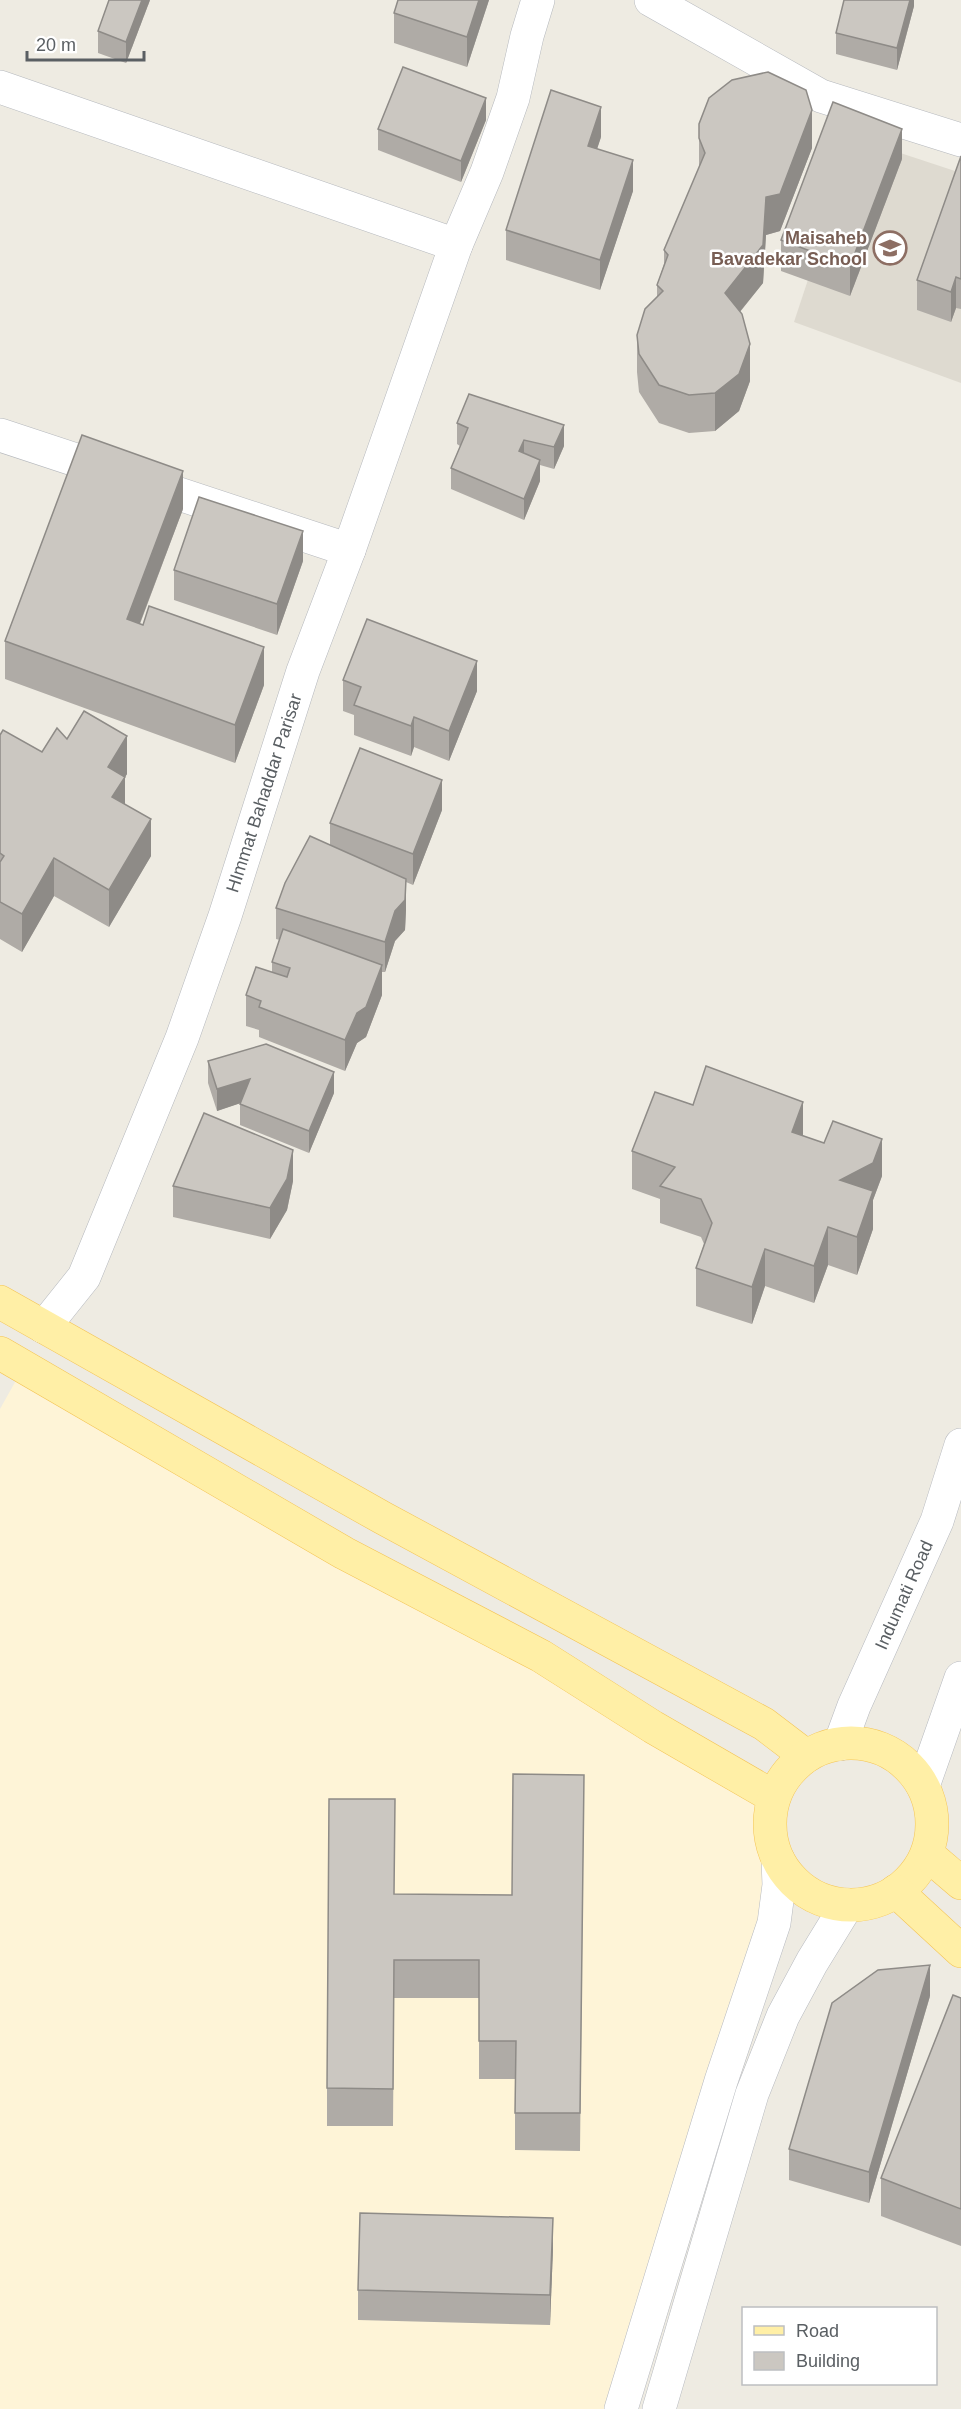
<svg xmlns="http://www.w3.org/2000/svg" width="961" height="2409" viewBox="0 0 961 2409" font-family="Helvetica,sans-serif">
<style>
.commercial{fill:#fef4d7}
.education{fill:#dedad0}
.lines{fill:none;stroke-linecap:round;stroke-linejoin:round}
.street-casing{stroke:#b5b8bd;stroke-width:34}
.secondary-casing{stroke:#b6b9bf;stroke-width:34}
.primary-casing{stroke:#f4c455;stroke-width:34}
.street{stroke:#fff;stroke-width:33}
.secondary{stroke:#fff;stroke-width:33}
.primary{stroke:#ffefa6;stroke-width:33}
.wall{fill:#afaba6}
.shaded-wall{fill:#8e8b87}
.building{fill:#cbc7c1;stroke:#8e8b87;stroke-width:1.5}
.labels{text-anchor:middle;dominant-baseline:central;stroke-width:5;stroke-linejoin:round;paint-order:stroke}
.education-label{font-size:18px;font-weight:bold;fill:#785e54;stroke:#fff;text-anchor:end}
.street-label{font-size:18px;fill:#5a5f63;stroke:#fff}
</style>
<rect width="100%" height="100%" fill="#eeebe2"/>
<path class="commercial" d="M28,1359L780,1795L776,1815L780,1838L788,1856L635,2409H0V1409Z"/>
<path class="education" d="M855,138L961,173V383L794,322Z"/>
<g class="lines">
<g class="street-casing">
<g id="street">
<path d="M651,0L821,96L961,140"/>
<path d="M0,87L456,245"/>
<path d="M0,435L349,550"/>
<path d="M44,1327L84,1277L182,1038L225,916L303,671L349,550L456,245L487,172L513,98L527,36L538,0"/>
</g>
</g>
<g class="secondary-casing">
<g id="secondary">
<path d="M840,1744L854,1706L937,1521L961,1445"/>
<path d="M923,1786L961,1678"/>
<path d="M621,2409L721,2081L774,1923L779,1885L778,1860"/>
<path d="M659,2409L752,2094L783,2016L812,1962L847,1905"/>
</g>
</g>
<g class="primary-casing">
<g id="primary">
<path d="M0,1302L383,1518L764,1724L806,1756"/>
<path d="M0,1353L344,1553L541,1656L653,1727L774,1797"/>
<circle cx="851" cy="1824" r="81"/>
<path d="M927,1854L961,1883"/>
<path d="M896,1891L961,1951"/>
</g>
</g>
<use href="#street" class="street"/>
<use href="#secondary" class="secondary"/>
<use href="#primary" class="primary"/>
</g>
<g class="wall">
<path d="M150,0L126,63L98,53V31Z"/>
<path d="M489,0L467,67L394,43V13Z"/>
<path d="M914,0V6L897,70L836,54V33Z"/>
<path d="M486,120L461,182L378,150V129Z"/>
<path d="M699,124L812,148L780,231L766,235L763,283L740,312L750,381L739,411L715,431L689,433L659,423L639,392L637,372V335L657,297V285L664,264V250L699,168Z"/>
<path d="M601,137L597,149L633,191L600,290L506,260V230Z"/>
<path d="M961,156V309L956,308L951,322L917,310V280Z"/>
<path d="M902,159L850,296L781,271V240Z"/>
<path d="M457,423L564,446L554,469L540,465V481L524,520L451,489V468L460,446L457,444Z"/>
<path d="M183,509L140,624L264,685L235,763L5,679V641Z"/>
<path d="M303,561L277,635L174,600V570Z"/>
<path d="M343,680L477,691L449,761L414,747L411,756L354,735V715L343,711Z"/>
<path d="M0,735L42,752L67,739L127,774L125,777V804L151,856L109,927L54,896L22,952L0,939Z"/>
<path d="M442,810L413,885L406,882V910L405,930L395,941L385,972H382V995L366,1037L357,1043L345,1071L259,1037V1030L246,1026V995L272,972V962L280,940L276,939V908L330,845V823Z"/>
<path d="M208,1061L334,1093L309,1153L240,1125V1103L217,1111L208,1083Z"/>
<path d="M693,1105L803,1136L882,1176L873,1200V1229L857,1275L828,1265L814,1303L765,1286L752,1324L696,1306V1268L704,1244L701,1237L660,1223V1199L632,1189V1151Z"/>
<path d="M293,1181L287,1210L270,1239L173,1217V1186Z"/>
<path d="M584,1775L580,2151L515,2150V2079H479V1998H394L393,2126H327V2088L395,1894L512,1895Z"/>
<path d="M930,1996L869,2203L789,2180V2149Z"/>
<path d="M961,1998V2246L881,2216V2178Z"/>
<path d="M553,2248L550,2325L358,2320V2290Z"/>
</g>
<g class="shaded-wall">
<path d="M142,0H150L126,63V42Z"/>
<path d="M479,0H489L467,67V37Z"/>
<path d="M910,0H914V6L897,70V48Z"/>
<path d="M486,98V120L461,182V161Z"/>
<path d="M601,107V137L588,176V146Z"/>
<path d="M812,110V148L780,231L766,235L763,283L725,330V293L766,197Z"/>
<path d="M902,129V159L850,296V266Z"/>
<path d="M633,160V191L600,290V260Z"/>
<path d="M956,277V308L951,322V292Z"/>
<path d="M750,344V381L739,411L715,431V393Z"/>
<path d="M564,425V446L554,469V447Z"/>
<path d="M524,440V462L519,451Z"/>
<path d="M540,460V481L524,520V499Z"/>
<path d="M183,471V509L127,657V619Z"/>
<path d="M303,531V561L277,635V604Z"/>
<path d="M264,647V685L235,763V725Z"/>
<path d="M477,661V691L449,761V731Z"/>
<path d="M414,717V747L411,756V726Z"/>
<path d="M127,736V774L125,777V814L112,798L108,767Z"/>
<path d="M442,780V810L413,885V854Z"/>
<path d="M151,819V856L109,927V890Z"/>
<path d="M54,858V896L22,952V914Z"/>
<path d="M406,879V910L405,930L395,941L385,972V942Z"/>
<path d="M382,965V995L366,1037L357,1043L345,1071V1040L357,1013Z"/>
<path d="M334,1072V1093L309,1153V1131Z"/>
<path d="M250,1079V1100L217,1111V1089Z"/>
<path d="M803,1102V1139L792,1132Z"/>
<path d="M882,1139V1176L873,1200V1229L857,1275V1237L840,1180Z"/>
<path d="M293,1150V1181L287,1210L270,1239V1208Z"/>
<path d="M828,1227V1265L814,1303V1266Z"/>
<path d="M765,1249V1286L752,1324V1287Z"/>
<path d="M930,1965V1996L869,2203V2172Z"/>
<path d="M553,2218V2248L550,2325V2295Z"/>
</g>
<g class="building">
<path d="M109,0H142L126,42L98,31Z"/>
<path d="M398,0H479L467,37L394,13Z"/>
<path d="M844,0H910L897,48L836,33Z"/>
<path d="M403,67L486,98L461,161L378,129Z"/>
<path d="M768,72L806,90L812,110L780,194L766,197L763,245L725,293L742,314L750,344L739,374L715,393L689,395L659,385L639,354L637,335L645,309L663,291L657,285L668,255L664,250L705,153L699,138V124L709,98L732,80Z"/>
<path d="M551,90L601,107L588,146L633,160L600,260L506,230Z"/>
<path d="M833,102L902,129L850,266L781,240Z"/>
<path d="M961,156V279L956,277L951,292L917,280Z"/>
<path d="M469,394L564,425L554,447L524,440L519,451L540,460L524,499L451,468L468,428L457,423Z"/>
<path d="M82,435L183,471L127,619L143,625L149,606L264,647L235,725L5,641Z"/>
<path d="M199,497L303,531L277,604L174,570Z"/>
<path d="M367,619L477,661L449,731L414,717L411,726L354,705L361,687L343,680Z"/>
<path d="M84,711L127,736L108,767L125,777L112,797L151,819L109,890L54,858L22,914L0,902V862L4,856L0,853V735L3,730L42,752L57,728L67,739Z"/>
<path d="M360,748L442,780L413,854L330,823Z"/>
<path d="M310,836L406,879L405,900L395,911L385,942L276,908L285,883Z"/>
<path d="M283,929L382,965L366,1007L357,1013L345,1040L259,1007L261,1001L246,995L256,967L287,977L290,968L272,962Z"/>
<path d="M266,1044L334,1072L309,1131L240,1104L250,1079L217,1089L208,1061Z"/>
<path d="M706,1066L803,1102L792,1132L824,1143L833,1121L882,1139L873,1163L840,1180L873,1191L857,1237L828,1227L814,1266L765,1249L752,1287L696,1268L712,1223L701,1199L660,1186L675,1167L632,1151L655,1092L693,1105Z"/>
<path d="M204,1113L293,1150L287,1179L270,1208L173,1186Z"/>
<path d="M513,1774L584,1775L580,2113H515L516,2041H479V1960H394L393,2089L327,2088L329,1799H395L394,1894L512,1895Z"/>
<path d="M930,1965L869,2172L789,2149L832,2003L878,1970Z"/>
<path d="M953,1995L961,1998V2209L881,2178Z"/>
<path d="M360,2213L553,2218L550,2295L358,2290Z"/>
</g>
<defs>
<g id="school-ring" transform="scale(1.725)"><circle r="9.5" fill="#fff" stroke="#8d6e63" stroke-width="1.5"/><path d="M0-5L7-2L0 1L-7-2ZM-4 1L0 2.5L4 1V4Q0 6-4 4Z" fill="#8d6e63"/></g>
</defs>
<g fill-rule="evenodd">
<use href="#school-ring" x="890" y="248"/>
</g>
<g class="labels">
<g class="education-label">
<text x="867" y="238">Maisaheb<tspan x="867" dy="21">Bavadekar School</tspan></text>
</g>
<g class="street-label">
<text transform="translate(264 793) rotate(-72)">HImmat Bahaddar Parisar</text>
<text transform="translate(904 1595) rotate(-66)">Indumati Road</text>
</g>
</g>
<rect x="742" y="2307" width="195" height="78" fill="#ffffff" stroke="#bdbfc1" stroke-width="1.5"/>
<rect x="754" y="2326" width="30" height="9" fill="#ffefa6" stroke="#bdbfc1" stroke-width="1.5"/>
<text x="796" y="2337" font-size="18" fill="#5a5f63">Road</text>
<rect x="754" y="2352" width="30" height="18" fill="#cbc7c1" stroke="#bdbfc1" stroke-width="1.5"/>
<text x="796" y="2367" font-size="18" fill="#5a5f63">Building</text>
<path d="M27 51v9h117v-9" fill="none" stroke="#5a5f63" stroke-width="3"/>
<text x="36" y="51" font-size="18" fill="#5a5f63" stroke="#ffffff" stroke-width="4.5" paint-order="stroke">20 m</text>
</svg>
